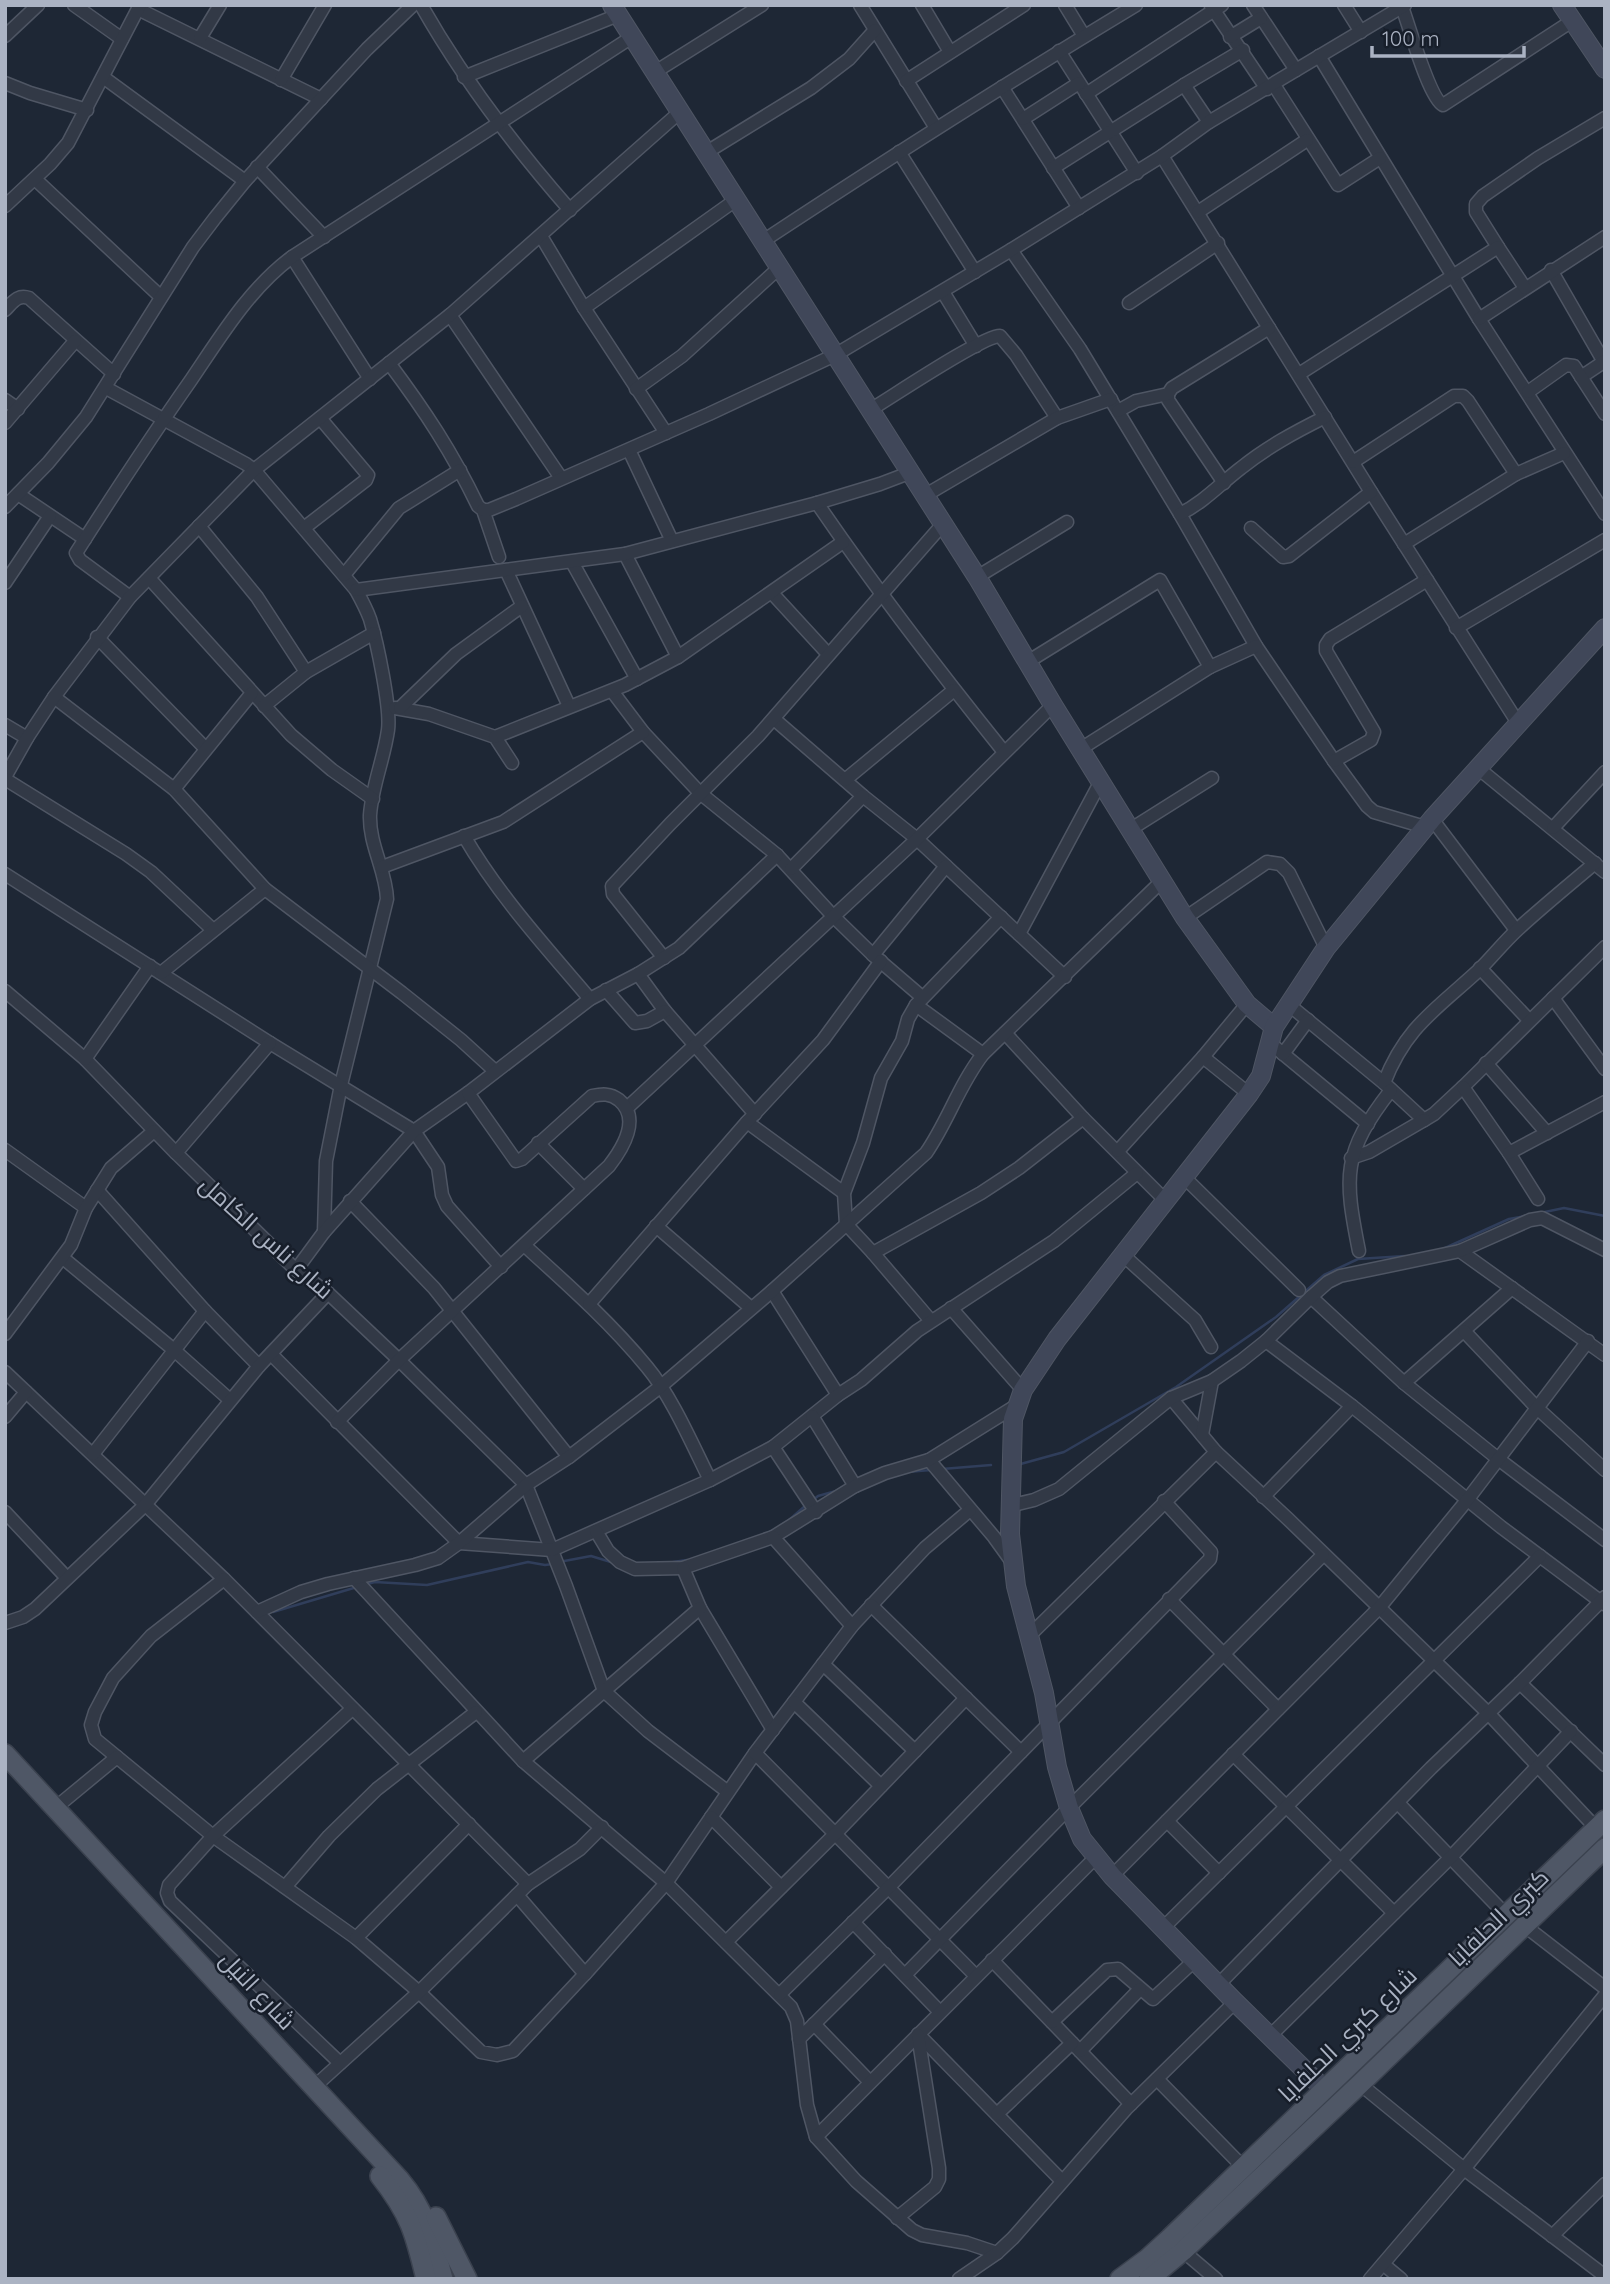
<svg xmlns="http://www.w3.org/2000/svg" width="1610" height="2284" viewBox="0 0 1610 2284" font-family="Quicksand,Cairo,sans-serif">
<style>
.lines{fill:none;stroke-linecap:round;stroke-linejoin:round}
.stream{stroke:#303e5b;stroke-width:2.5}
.street-casing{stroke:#4f5664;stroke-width:15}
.secondary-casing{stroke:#4f5664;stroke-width:20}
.primary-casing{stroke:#3b424f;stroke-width:22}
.street{stroke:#323946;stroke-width:12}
.secondary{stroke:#404759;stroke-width:18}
.primary{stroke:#4f5766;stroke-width:19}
.labels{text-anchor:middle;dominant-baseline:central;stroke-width:5;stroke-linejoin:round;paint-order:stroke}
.street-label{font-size:24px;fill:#abb3c3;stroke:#171e2a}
</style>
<rect width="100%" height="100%" fill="#1e2735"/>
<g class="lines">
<g class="stream">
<path d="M1540,1213L1564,1208L1605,1216"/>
<path d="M1445,1248L1509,1219L1526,1216"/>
<path d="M1017,1465L1064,1452L1176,1387L1276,1317L1324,1275L1358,1259L1405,1256"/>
<path d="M942,1469L991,1465"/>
<path d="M907,1472L931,1470"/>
<path d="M813,1500L818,1496L836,1491"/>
<path d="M789,1520L805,1506"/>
<path d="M559,1562L591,1556L614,1563"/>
<path d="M673,1562L687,1560"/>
<path d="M367,1584L375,1582L427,1585L528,1562L545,1565L553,1564"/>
<path d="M273,1612L357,1587"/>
</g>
<g class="street-casing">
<g id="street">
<path d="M74,5L122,39"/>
<path d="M421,5C463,79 514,146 570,210"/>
<path d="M860,5L936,128"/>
<path d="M922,5L950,52"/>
<path d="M1065,5L1084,36"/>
<path d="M1253,5L1296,70"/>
<path d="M1344,5L1361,32"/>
<path d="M1211,6L1267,89"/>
<path d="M1402,7C1409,25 1429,98 1443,105L1572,21"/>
<path d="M138,9L321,99"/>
<path d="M5,36L38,5"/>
<path d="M1230,37L1261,18"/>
<path d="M200,38L220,5"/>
<path d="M1059,51L1137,173"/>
<path d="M1319,56L1479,319L1605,514"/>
<path d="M655,72L762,5"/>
<path d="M103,77L245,181"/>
<path d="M464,77L618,15"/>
<path d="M281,80L325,5"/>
<path d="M906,81L1024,5"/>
<path d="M5,83L30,93L87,110"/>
<path d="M1184,85L1209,122"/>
<path d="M1274,85L1338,185L1380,158"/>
<path d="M1002,87L1079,208"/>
<path d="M1086,94L1222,5"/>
<path d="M1023,119L1079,83"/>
<path d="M707,152L811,88L849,59L875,30"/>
<path d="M899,152L975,272"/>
<path d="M1162,156L1371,492L1518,723"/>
<path d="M257,167L324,237"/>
<path d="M1053,168L1184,85L1243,50"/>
<path d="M35,179L161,297"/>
<path d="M5,206L50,164L68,143L140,5"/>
<path d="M1198,212L1307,140"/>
<path d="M541,236L584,308L666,433"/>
<path d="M763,241C886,160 1010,81 1136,5"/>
<path d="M1498,247L1476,212V204L1483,196L1538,158L1605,118"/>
<path d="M1011,250L1080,349L1180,514L1256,646L1334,761L1367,806L1374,812L1425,827"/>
<path d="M292,257L370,379"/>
<path d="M1551,270L1604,362"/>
<path d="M943,292L976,346"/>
<path d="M1129,303L1218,243"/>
<path d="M584,308L737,199"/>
<path d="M5,310C13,302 18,294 29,298L114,374"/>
<path d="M450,315L561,478"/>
<path d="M1479,319L1605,237"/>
<path d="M389,363C425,411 452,452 478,506L483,510L499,557"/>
<path d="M1299,374L1498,247L1525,288"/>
<path d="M1581,377L1605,361"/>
<path d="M106,388L246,464L254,470L356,590C361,599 366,608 370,619C377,642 391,708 388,730C384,759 372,786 370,815C369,845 386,870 387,899L341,1085L326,1161L324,1232"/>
<path d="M636,389L682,356L780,267"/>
<path d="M1528,392L1566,365L1574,366L1605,414"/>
<path d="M1168,394V400L1224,483"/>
<path d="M5,400L18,409"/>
<path d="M870,410C892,397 982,336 1000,336L1016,355L1057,418"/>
<path d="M1118,411L1136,401L1168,394L1172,388L1269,328"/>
<path d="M5,423L75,341"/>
<path d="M629,450L672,541"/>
<path d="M1353,462L1454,396H1463L1468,401L1516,474"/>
<path d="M18,494L85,539"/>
<path d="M924,496L1057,418L1111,399"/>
<path d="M817,503C875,588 939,671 1004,752"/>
<path d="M5,507L48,463L86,417L193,247L215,218L245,181L367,49L413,5"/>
<path d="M483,510H489L516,499L709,414L835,355L1011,250L1162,156L1209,122L1405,5"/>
<path d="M1180,514C1204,502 1220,484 1241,468C1267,447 1295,432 1325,417"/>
<path d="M199,526L257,597L306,672"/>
<path d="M304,528L366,480L368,475L320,418"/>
<path d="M1251,528L1283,557L1289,556L1371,492"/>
<path d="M1404,544L1516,474L1564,453"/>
<path d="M625,554L678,657"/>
<path d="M572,562L637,679"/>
<path d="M506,570L569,706"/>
<path d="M344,575L399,508L460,470"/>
<path d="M977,577L1067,522"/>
<path d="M149,578L291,735L332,770L373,799"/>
<path d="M5,583L50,516"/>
<path d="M356,590L625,554L817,503L880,484L909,473"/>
<path d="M772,593L828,654"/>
<path d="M130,597L80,560L76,553C113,495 151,437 191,380C221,336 249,289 292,257L632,37"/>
<path d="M1456,628L1605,540"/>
<path d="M97,637L205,748"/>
<path d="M1029,661L1160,580L1210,667L1082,748"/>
<path d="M1210,667L1256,646"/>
<path d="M612,691L643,732L700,793L777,855L833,916L873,955L922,997"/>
<path d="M54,697L174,789L265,889L402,993L461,1040L495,1071"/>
<path d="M264,706L306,672L374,633"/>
<path d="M395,708L429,714L495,737L512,763"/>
<path d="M400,708L456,654L522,606"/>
<path d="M774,719L863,796L917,839L1065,977"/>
<path d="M5,725L27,738"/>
<path d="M495,737L625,685L678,657L843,542"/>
<path d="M1334,761L1371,740L1374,732L1326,651V645L1330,639L1427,580"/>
<path d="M1478,768L1605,872"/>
<path d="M5,777L27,738L54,697L130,597L254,470L450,315L681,111"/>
<path d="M5,779L126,854L151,872L213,930"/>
<path d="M845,780L954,690"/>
<path d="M174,789L252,693"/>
<path d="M1432,819L1516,930"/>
<path d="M1553,828L1605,772"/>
<path d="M1131,829L1212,778"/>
<path d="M464,836C499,896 545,946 590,999"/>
<path d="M382,867L503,822L643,732"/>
<path d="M791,869L863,796"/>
<path d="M5,874L270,1043L414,1131L438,1167L442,1195L447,1206L501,1267"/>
<path d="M1185,918L1267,862L1280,864L1289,873L1326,948"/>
<path d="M1019,934L1101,781"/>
<path d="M873,955L946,866"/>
<path d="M664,958L613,894L612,886L670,824L758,736L943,524"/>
<path d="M1480,968L1529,1020"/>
<path d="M161,973L265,889"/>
<path d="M638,974L665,1011L755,1114"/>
<path d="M606,990L635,1023L647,1021L665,1011"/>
<path d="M5,991L85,1059L176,1153L296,1270L328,1293L399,1360L526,1485L566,1586L604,1691L648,1731L728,1792"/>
<path d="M1553,998L1605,1069"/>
<path d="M1288,1004L1384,1083L1424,1120L1434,1114L1463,1087L1605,947"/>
<path d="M916,1005L983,1054"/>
<path d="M1005,1033L1083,1118L1166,1201"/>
<path d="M1270,1043L1368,1124"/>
<path d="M1283,1054L1308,1020"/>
<path d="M1203,1057L1249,1094"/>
<path d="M85,1059L150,966"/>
<path d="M1486,1063L1547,1133"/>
<path d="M1384,1083C1406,1026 1437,1009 1480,969C1493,956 1504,942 1517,930C1542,907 1569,885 1595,863"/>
<path d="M1463,1087L1509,1153L1538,1199"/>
<path d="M627,1108L917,839L1053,705"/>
<path d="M747,1122L844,1193"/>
<path d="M538,1143L584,1189"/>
<path d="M5,1150L86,1208"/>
<path d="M1118,1151L1203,1057L1247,1004"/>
<path d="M176,1153L270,1043"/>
<path d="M1509,1153L1605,1102"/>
<path d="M1351,1158L1369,1152L1424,1120"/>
<path d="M1185,1178L1299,1290"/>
<path d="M97,1190L205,1311L259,1366"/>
<path d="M350,1201L434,1288L569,1457"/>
<path d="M656,1226L751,1308"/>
<path d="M524,1245C567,1284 610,1322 647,1367C672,1397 692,1444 710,1480"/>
<path d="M1359,1251C1344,1176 1342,1153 1391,1090"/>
<path d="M1460,1251L1605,1355"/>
<path d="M873,1253L981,1193L1019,1168L1083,1118"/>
<path d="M1123,1255L1195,1320L1211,1347"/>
<path d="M63,1258L174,1350L230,1400"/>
<path d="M296,1270L324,1232L414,1131L468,1093L590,999L638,974L679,948L777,855"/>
<path d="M1512,1288L1404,1383L1497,1458L1605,1540"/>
<path d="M772,1291L838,1395"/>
<path d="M1311,1297L1404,1383"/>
<path d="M589,1304L747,1122L823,1040L881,961"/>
<path d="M951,1308L1023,1390"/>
<path d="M931,1321L873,1253L846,1224L844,1193L863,1143L881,1078L902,1041L908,1019L916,1005L1001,917"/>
<path d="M1464,1331L1537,1408L1605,1470"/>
<path d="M5,1334L71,1245L86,1208L111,1168L154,1131"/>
<path d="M1266,1341L1352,1406L1501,1527L1604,1604"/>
<path d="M271,1354L459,1543L552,1550L710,1480L773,1447L838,1395L861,1380L917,1331L1054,1241L1137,1173"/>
<path d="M5,1372L224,1579L528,1884"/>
<path d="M1171,1398L1216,1452L1288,1519L1488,1713L1596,1828"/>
<path d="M812,1416L855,1486"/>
<path d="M5,1417L26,1392"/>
<path d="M337,1422L399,1360L609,1166C623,1148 641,1118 619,1100C610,1093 602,1094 592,1096L522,1159L516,1161L468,1093"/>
<path d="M1202,1435L1212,1381"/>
<path d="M773,1447L816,1512"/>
<path d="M93,1454L205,1311"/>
<path d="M929,1460L994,1537L1012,1562"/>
<path d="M1263,1497L1352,1406"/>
<path d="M1009,1506L1034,1500L1059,1489L1171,1398L1212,1381L1241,1361L1266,1341L1311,1297L1328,1282L1340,1276L1460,1251L1530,1220L1542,1218L1605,1250"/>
<path d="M5,1512L67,1578"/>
<path d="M596,1531L608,1551L620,1562L635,1569L683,1568L773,1537L855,1486L885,1473L929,1460L1017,1405"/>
<path d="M773,1537L852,1626"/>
<path d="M683,1568L700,1608L773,1730"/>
<path d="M354,1578L523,1761L666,1883L791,2007L797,2021L807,2105L816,2137L856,2181L912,2230L922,2235L967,2243L997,2253"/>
<path d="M224,1579L151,1636L113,1678L95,1712L91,1725L95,1739L213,1836L356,1938L419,1992L481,2052L497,2055L513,2051L585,1974L666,1883L755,1753L852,1626L925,1548L970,1510"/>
<path d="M1169,1599L1278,1709"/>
<path d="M871,1605L1021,1752"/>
<path d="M257,1612L301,1592L328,1584L415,1565L438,1558L459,1543L526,1485L569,1457L660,1387L772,1291L926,1153C948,1121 959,1085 983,1054L1163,880"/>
<path d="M5,1623L23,1617L35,1609L145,1505L259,1366L328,1293"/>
<path d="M1029,1636L1216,1452"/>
<path d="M823,1664L915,1751"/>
<path d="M1520,1683L1605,1765"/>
<path d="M794,1702L881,1786"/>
<path d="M755,1753L976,1976"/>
<path d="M1233,1754L1394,1913"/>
<path d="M523,1761L700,1608"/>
<path d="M1398,1803L1506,1915"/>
<path d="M54,1809L117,1757"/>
<path d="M711,1817L781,1887"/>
<path d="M1167,1821L1219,1873"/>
<path d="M1112,1876L1379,1608L1468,1499L1588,1341"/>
<path d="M285,1887L329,1836L377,1789L476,1712"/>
<path d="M517,1895L585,1974"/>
<path d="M853,1922L940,2012"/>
<path d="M1525,1926L1605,1988"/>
<path d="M1163,1928L1540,1556"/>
<path d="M356,1938L469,1824"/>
<path d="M726,1942L836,1833L966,1698"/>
<path d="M992,1960L1131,2104"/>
<path d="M905,1975L1069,1808L1323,1555"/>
<path d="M1218,1985L1431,1768L1520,1683L1605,1597"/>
<path d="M780,1994L889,1887L1210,1559L1211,1552L1164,1501"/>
<path d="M1052,2022L1107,1970L1118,1969L1153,1999L1194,1961"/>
<path d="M814,2024L870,2082"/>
<path d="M918,2034L1062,2181"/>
<path d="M1270,2036L1451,1857L1571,1731"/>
<path d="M799,2039L885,1954"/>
<path d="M1080,2051L1140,1989"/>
<path d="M340,2063L170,1901L167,1893L169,1885L213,1836L352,1709"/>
<path d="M1157,2079L1243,2167"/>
<path d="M1360,2084L1464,2169L1605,2276"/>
<path d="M314,2087L419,1992L528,1884L580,1849L602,1827"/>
<path d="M997,2114L1072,2043"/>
<path d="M816,2137L1095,1858"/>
<path d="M897,2218L935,2187L939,2179V2168L918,2035"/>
<path d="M1552,2236L1605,2184"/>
<path d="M1183,2251L1216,2279"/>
<path d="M1383,2264L1401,2279"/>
<path d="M959,2279L997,2253L1013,2238L1126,2109L1235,2002"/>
<path d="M1370,2279L1464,2169L1605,1995"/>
</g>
</g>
<g class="secondary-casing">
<g id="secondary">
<path d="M612,5L977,577L1053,705L1185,918L1247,1004L1274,1027"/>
<path d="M1562,5L1605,69"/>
<path d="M1324,2089L1235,2002L1112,1876L1082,1839L1069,1808L1057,1767L1044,1693L1016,1586L1010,1534L1013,1419L1023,1390L1057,1339L1249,1094L1261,1076L1274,1027L1326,948L1432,819L1605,628"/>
</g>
</g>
<g class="primary-casing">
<g id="primary">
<path d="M5,1754L400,2180C426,2211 433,2241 443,2279"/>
<path d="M380,2176C410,2214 415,2233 426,2279"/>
<path d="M436,2217L467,2279"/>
<path d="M1120,2279L1147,2259L1170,2238L1605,1820"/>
<path d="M1149,2279L1183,2251L1360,2084L1605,1848"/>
</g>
</g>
<use href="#street" class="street"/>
<use href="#secondary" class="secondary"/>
<use href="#primary" class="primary"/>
</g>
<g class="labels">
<g class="street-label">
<text transform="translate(267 1237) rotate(42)">شارع ناس الكامل</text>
<text transform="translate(1498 1917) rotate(-44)">كبري الحلفايا</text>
<text transform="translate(258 1990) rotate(47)">شارع النيل</text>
<text transform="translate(1347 2034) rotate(-44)">شارع كبري الحلفايا</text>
</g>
</g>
<rect width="1610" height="2284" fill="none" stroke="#abb3c3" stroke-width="14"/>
<path d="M1372 46v10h152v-10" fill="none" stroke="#abb3c3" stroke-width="3.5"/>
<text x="1382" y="46" font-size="21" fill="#abb3c3" stroke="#171e2a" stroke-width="5" paint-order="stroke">100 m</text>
</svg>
